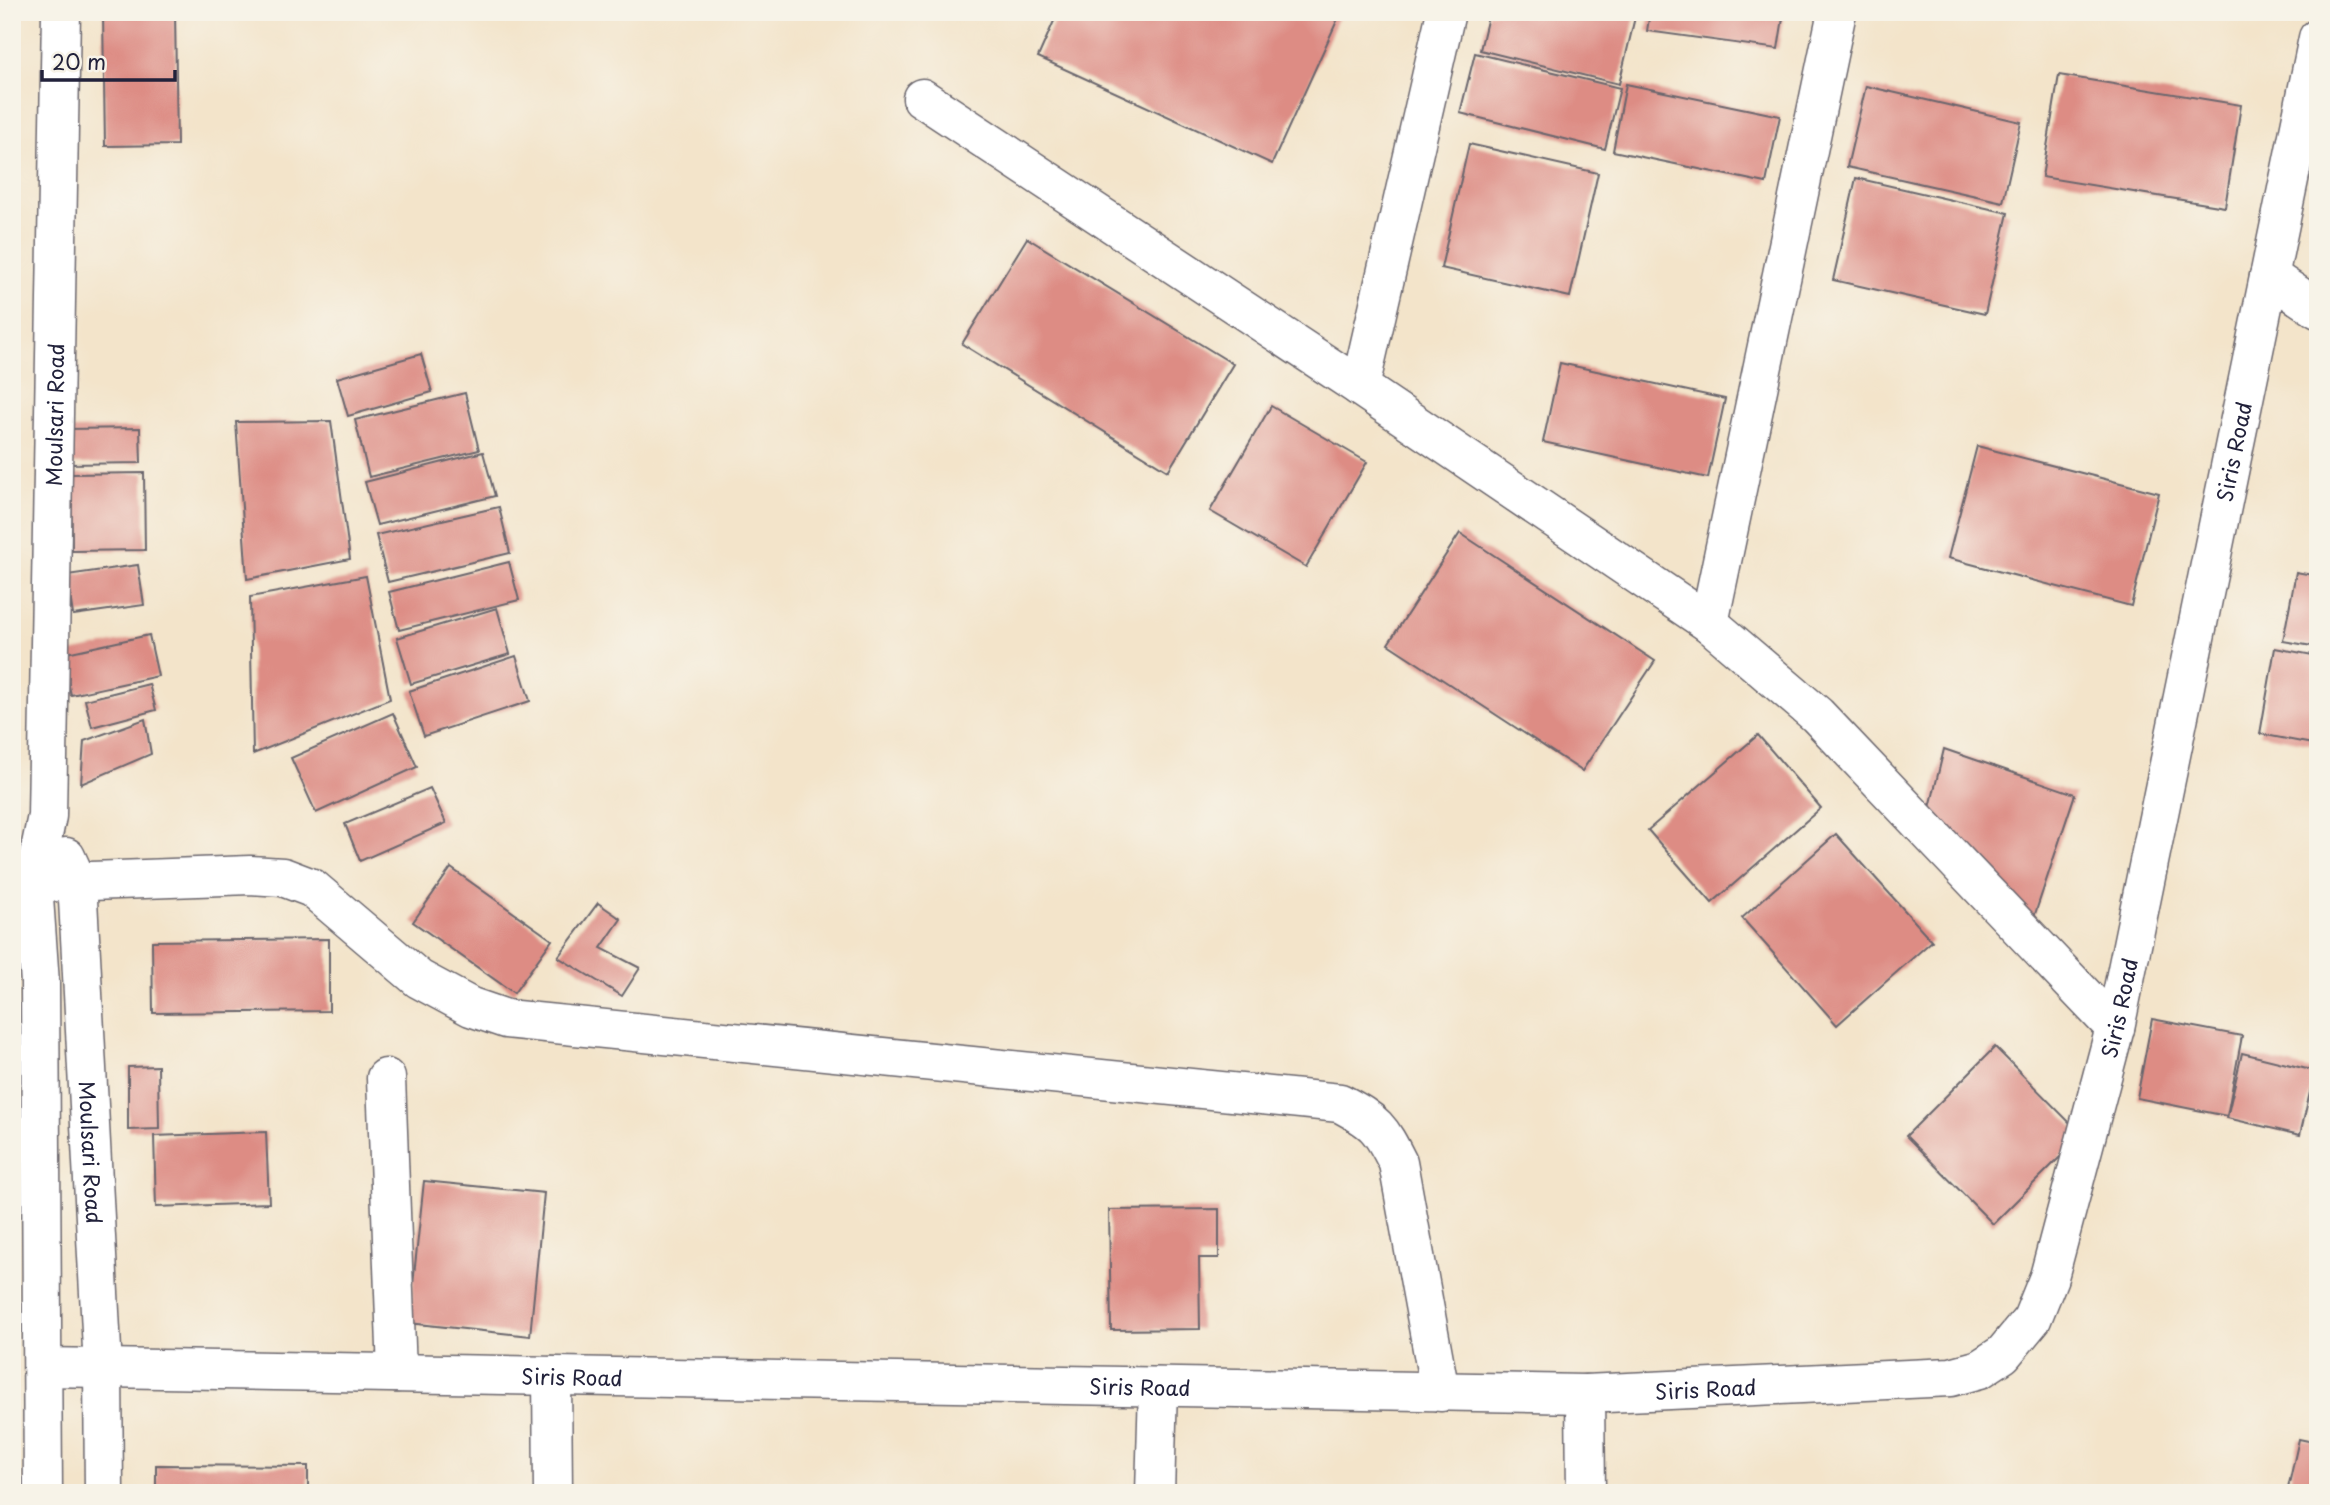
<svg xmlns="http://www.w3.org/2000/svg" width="2330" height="1505" viewBox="0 0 2330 1505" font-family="'Playpen Sans',sans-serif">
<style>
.building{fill:#dd8c84}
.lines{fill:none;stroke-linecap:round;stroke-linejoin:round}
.minor-casing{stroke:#6b666d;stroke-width:41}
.minor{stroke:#fff;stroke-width:38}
.labels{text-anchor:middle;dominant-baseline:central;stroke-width:5;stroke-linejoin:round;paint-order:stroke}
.street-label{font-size:21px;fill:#22223b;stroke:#f7f3e8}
</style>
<rect width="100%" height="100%" fill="#f7f3e8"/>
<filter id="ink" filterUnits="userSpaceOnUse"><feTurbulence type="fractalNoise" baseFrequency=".0143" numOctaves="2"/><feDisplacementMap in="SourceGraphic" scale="14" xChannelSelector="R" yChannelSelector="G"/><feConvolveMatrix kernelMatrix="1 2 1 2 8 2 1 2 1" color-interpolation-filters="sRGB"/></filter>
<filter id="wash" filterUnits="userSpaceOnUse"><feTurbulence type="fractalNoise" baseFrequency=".00686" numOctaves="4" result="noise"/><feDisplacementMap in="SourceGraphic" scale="28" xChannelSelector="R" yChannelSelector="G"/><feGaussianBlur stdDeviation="1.57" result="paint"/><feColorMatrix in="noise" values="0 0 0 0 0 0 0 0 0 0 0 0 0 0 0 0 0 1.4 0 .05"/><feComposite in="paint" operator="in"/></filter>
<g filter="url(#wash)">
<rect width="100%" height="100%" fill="#f3e4ca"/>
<g id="blocks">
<g class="building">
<path d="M103,12H175L177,145L105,146Z"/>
<path d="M1058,12H1341L1272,164L1038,57Z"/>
<path d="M1489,12L1636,13L1619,84L1480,50Z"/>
<path d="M1650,12H1784L1778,49L1647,31Z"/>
<path d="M1475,53L1620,88L1605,149L1460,113Z"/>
<path d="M2059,75L2241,105L2225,207L2042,177Z"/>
<path d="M1626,84L1780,116L1766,183L1613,151Z"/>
<path d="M1866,86L2021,122L2003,202L1847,167Z"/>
<path d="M1469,144L1598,173L1570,297L1441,268Z"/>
<path d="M1856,178L2008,213L1985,314L1833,280Z"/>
<path d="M1027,238L1233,364L1168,471L962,344Z"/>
<path d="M421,354L432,392L348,416L337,378Z"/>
<path d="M1560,363L1725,399L1708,478L1543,442Z"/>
<path d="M465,393L479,450L369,477L355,420Z"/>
<path d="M1271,406L1367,462L1306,567L1210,511Z"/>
<path d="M331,421L350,559L247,579L236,422Z"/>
<path d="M140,428L141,463L67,464L66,429Z"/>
<path d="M1977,446L2159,493L2131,606L1948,558Z"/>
<path d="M483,452L495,496L377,525L365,482Z"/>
<path d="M144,473L145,550L72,551L71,474Z"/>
<path d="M499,507L510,553L388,582L376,535Z"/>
<path d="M1460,533L1655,661L1582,771L1388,644Z"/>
<path d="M509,562L519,600L399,630L389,592Z"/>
<path d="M138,565L144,605L73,615L67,575Z"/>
<path d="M2296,572L2318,576V647L2283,641Z"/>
<path d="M366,576L390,699L253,754L250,597Z"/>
<path d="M497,608L510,654L411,684L397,638Z"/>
<path d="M149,635L158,676L71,695L62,654Z"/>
<path d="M2275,648L2318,656V745L2260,734Z"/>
<path d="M516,656L530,701L424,736L409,691Z"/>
<path d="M149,684L156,710L92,727L85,700Z"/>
<path d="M393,713L417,767L316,813L291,758Z"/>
<path d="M145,719L151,754L81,784L84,741Z"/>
<path d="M1758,735L1821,808L1712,903L1648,830Z"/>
<path d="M1944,749L2075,794L2031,926L1929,812Z"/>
<path d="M430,788L446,823L360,861L345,824Z"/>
<path d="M1836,834L1932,941L1837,1025L1742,918Z"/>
<path d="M451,868L552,940L514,993L413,922Z"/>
<path d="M598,903L621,919L601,948L640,968L622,996L558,957Z"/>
<path d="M329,939V1011L153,1013L152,941Z"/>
<path d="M2152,1019L2242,1036L2227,1116L2137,1098Z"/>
<path d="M1995,1047L2082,1135L1993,1224L1906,1136Z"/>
<path d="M2242,1053L2315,1071L2300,1135L2227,1118Z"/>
<path d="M158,1066L159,1129L128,1130V1067Z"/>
<path d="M266,1132L269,1203L156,1207L154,1136Z"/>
<path d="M424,1181L544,1193L530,1336L409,1323Z"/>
<path d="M1219,1209V1258H1199L1200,1329L1111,1330L1109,1210Z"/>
<path d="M2299,1439L2318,1443V1493H2287Z"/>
<path d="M156,1465L308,1466V1493H156Z"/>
</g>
</g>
</g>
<g filter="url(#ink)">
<use href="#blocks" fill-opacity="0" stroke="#6b666d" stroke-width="2"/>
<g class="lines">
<g class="minor-casing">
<g id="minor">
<path d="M922,98L1360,387L1709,623L1817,715L2115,1028"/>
<path d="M2269,276L2318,309"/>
<path d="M1360,387L1446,12"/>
<path d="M1709,623L1837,12"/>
<path id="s1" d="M66,857L77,881L103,1368L104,1493"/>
<path d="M12,884L250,875L283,877L312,888L419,979L471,1007L506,1019L1340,1103C1376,1122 1380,1127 1398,1163L1440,1392"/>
<path d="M386,1078L397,1373"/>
<path id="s2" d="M44,1367L1585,1394L1951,1377L1980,1369L2003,1354L2032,1319L2049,1277L2115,1028L2318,38"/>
<path d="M552,1376L553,1493"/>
<path d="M1585,1394L1586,1493"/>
<path id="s3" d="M43,1493L40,983L33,884L47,816L61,12"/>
<path d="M1155,1493L1158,1387"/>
</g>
</g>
<use href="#minor" class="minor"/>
</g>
</g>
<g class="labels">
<g class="street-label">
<text stroke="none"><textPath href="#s3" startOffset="1080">Moulsari Road</textPath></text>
<text stroke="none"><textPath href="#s2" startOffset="2902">Siris Road</textPath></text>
<text stroke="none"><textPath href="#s2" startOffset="2334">Siris Road</textPath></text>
<text stroke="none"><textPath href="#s1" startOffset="298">Moulsari Road</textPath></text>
<text stroke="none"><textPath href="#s2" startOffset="528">Siris Road</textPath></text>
<text stroke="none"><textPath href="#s2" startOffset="1096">Siris Road</textPath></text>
<text stroke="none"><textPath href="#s2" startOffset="1662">Siris Road</textPath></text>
</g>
</g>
<rect width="2330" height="1505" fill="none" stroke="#f7f3e8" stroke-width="42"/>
<path d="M42 70v10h133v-10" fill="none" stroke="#22223b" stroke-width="3.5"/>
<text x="52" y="70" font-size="21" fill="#22223b" stroke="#f7f3e8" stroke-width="5" paint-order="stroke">20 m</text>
</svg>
